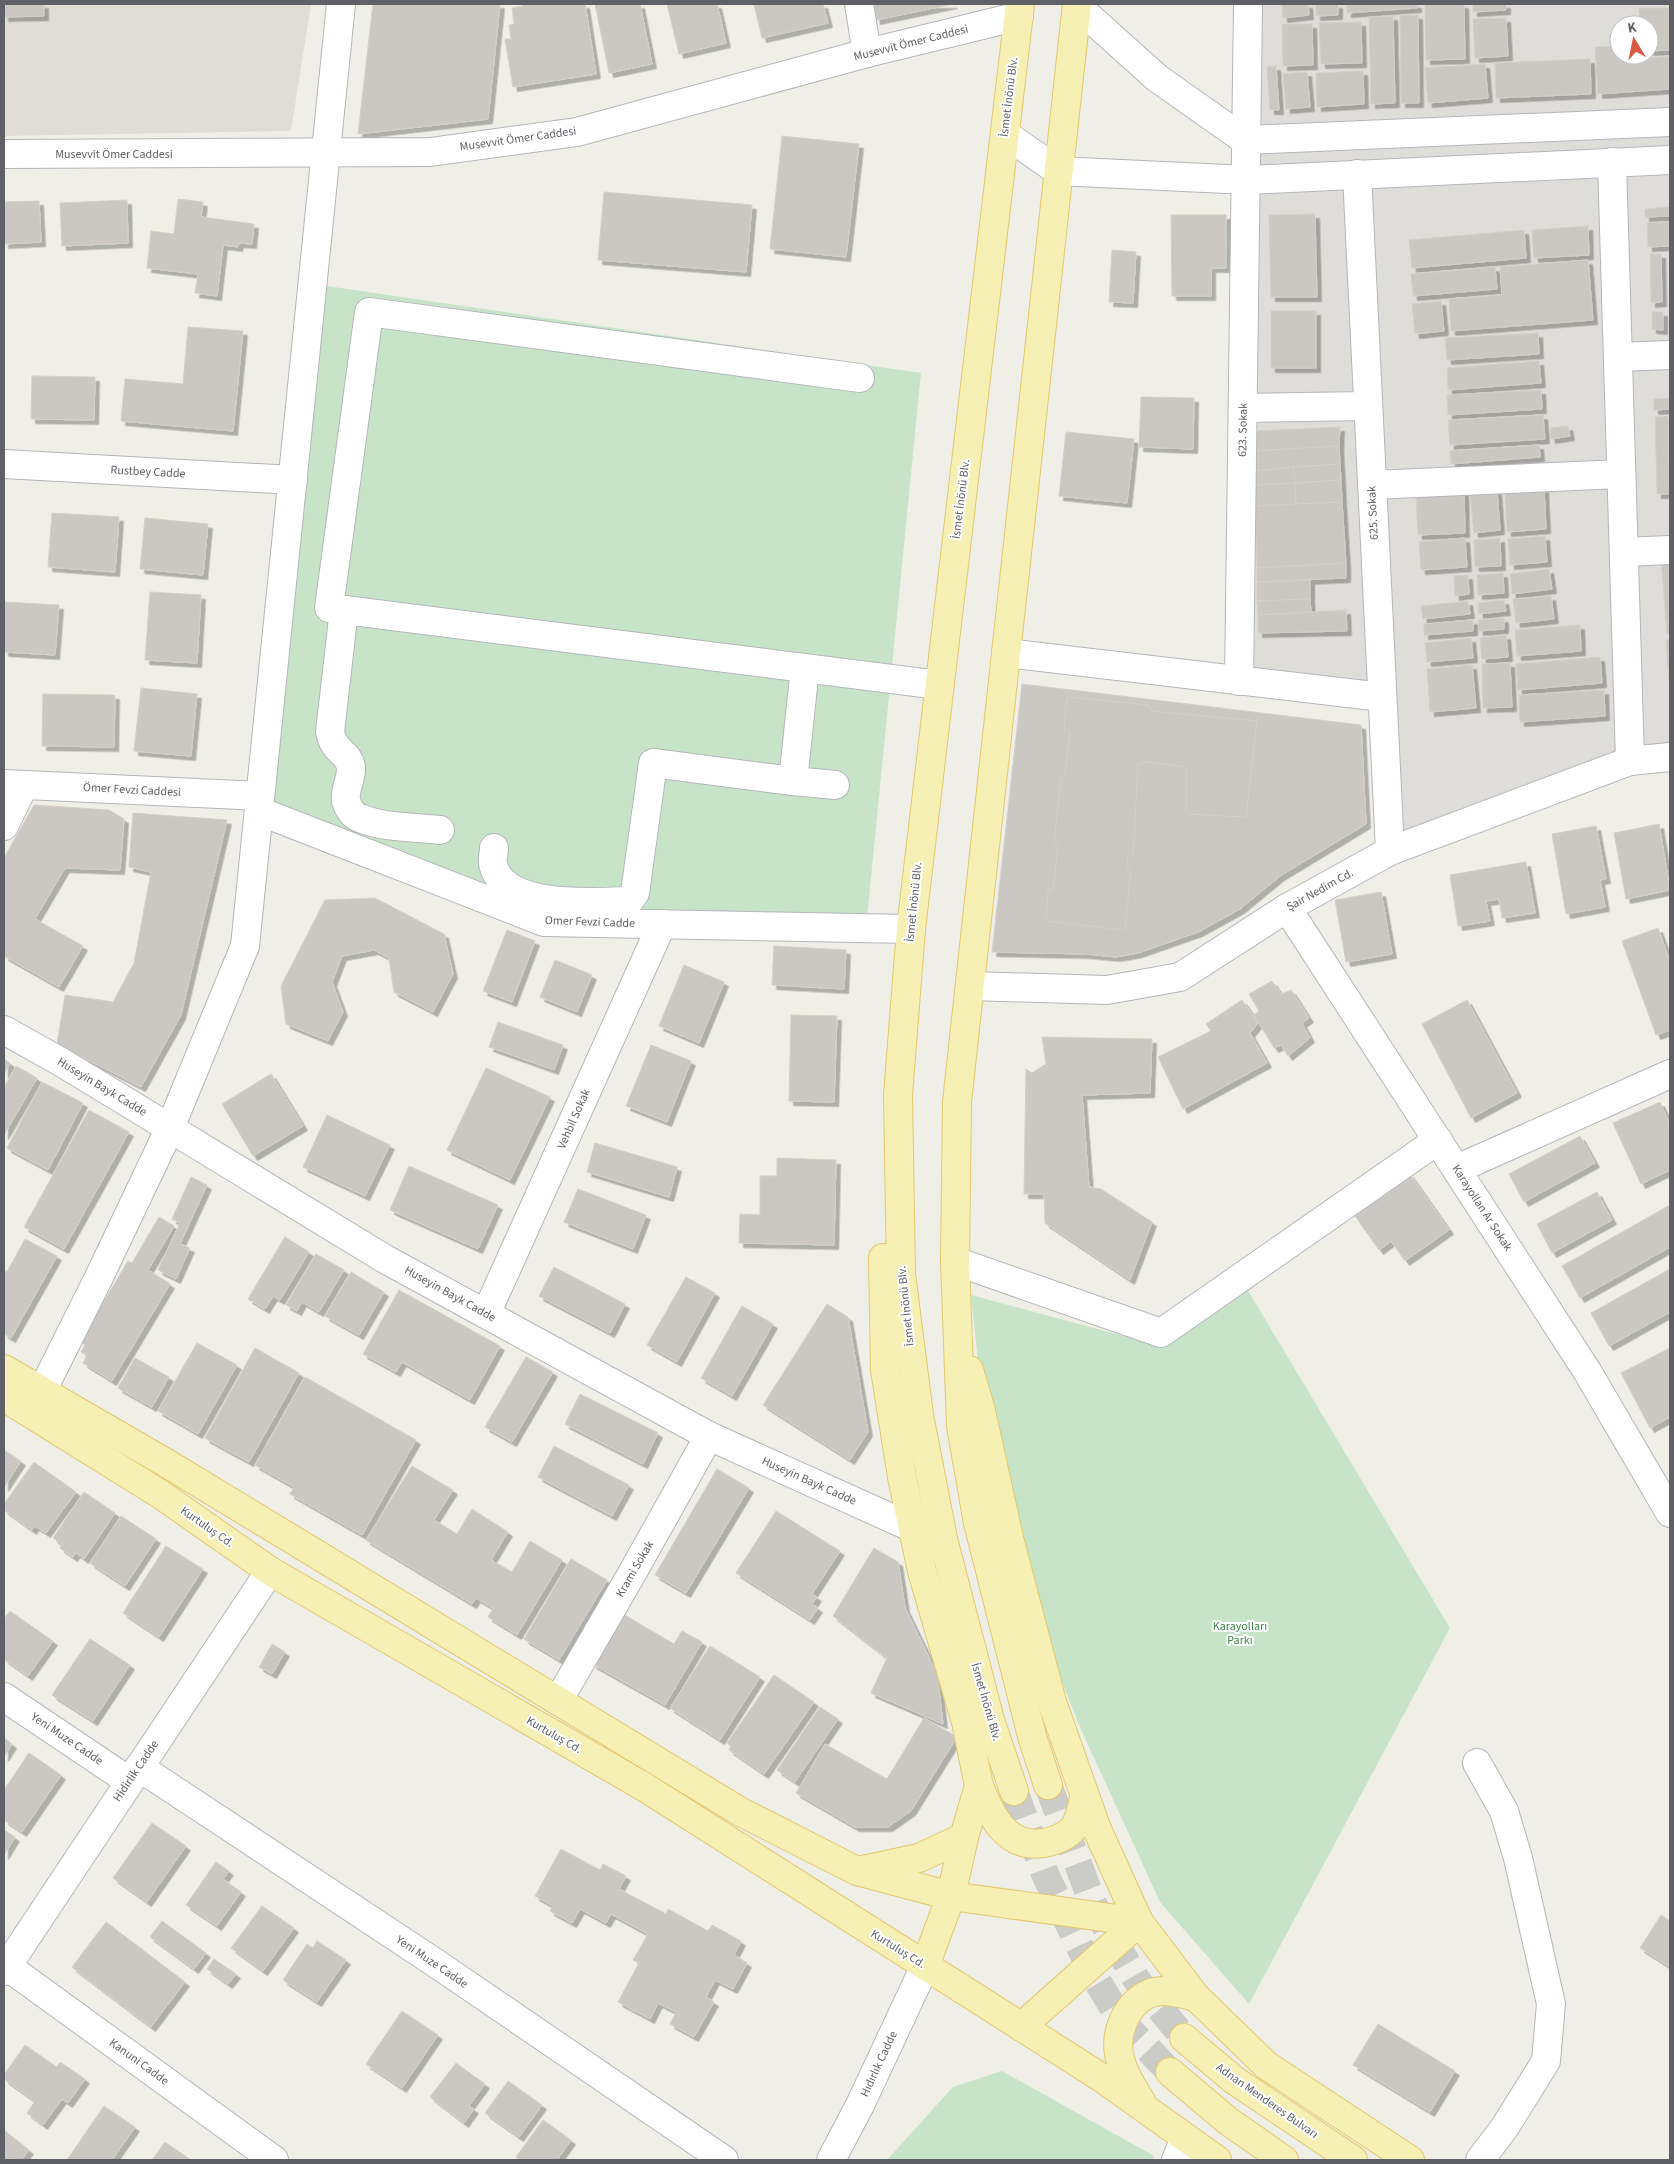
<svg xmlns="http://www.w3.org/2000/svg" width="1674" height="2164" viewBox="0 0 1674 2164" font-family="'Source Sans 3',sans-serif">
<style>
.industrial{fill:#deddd9;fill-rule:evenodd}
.education{fill:#dfddd6}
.green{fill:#c7e4c9}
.building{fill:#cbc8c4;stroke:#d3d0c6;filter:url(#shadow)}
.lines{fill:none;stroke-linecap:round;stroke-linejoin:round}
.major-tunnel{stroke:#cbcbc7;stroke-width:28;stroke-dasharray:28 14;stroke-linecap:butt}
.minor-casing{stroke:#b4b6ba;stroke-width:30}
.major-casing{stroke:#e3c96d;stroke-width:30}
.minor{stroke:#fff;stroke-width:28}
.major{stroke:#f7f0b5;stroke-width:28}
.labels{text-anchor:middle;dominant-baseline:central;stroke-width:4;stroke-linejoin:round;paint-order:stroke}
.street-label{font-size:12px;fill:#5f6166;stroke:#fff}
.park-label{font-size:12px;fill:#408447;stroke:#fff}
</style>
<defs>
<filter id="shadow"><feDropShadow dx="4.5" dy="4.5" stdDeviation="0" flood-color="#0004"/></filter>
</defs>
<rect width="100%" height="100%" fill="#efeee7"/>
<path class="industrial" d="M1248,4H1670V757L1390,851L1382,697L1239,681ZM1619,25H1649V55H1619Z"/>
<path class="education" d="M4,4H311L291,131L4,136Z"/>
<g class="green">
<path d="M313,284L921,373L866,928L544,922L259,811Z"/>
<path d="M1244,1284L1450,1628L1249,2004L1160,1902L1079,1725L1056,1667L987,1444L971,1295L1142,1341Z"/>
<path d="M1002,2071L1154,2156L1152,2160H887L953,2087Z"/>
</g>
<g class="building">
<path d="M4,4H44V16L4,17Z"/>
<path d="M373,4H500L488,119L358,134Z"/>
<path d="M522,4H585L596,74L513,87L505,39H511L509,25L514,24L512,8L523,6Z"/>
<path d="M595,4H640L652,64L609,73Z"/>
<path d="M667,4H717L726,43L679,54Z"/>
<path d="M754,4H823L828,23L762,38Z"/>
<path d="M873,4H953L876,20Z"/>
<path d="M1282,4H1308L1309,15L1283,18Z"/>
<path d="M1316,4H1338V15L1316,16Z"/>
<path d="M1347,4H1417V8L1347,13Z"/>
<path d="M1425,4H1464L1465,59L1426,60Z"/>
<path d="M1473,4H1506V10L1473,12Z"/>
<path d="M1639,8H1670V50L1649,51V25H1639Z"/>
<path d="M1400,15H1418L1419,103H1401Z"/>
<path d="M1393,16L1395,103L1371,104L1369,17Z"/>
<path d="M1506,18L1508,56L1475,58L1473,19Z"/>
<path d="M1361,22L1362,63L1321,64L1319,23Z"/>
<path d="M1282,24H1312L1313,65L1283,66Z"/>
<path d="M1619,46V55H1635V59L1670,56V89L1598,94L1595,47Z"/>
<path d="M1590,59L1591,94L1496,98L1495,63Z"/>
<path d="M1485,64L1488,98L1428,103L1425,68Z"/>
<path d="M1276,66L1279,110H1270L1267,67Z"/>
<path d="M1363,71L1364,104L1317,107L1316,73Z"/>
<path d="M1307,72L1310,107L1286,109L1283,74Z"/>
<path d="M782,136L859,144L846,257L770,249Z"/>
<path d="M604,192L752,205L746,272L598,260Z"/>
<path d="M178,199L203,202L201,217L254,224L252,244L239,243L238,247L223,245L217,296L195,293L198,274L147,268L151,231L174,234Z"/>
<path d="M127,200L128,243L62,246L60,203Z"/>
<path d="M39,201L41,242L4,244V202Z"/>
<path d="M1670,207V216L1645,217V209Z"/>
<path d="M1315,214L1317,297H1271L1269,215Z"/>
<path d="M1171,215H1226V268H1211V296H1172Z"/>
<path d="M1670,222V246L1648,247L1647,223Z"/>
<path d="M1588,226L1589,255L1534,258L1532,230Z"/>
<path d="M1524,230L1526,258L1412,268L1409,240Z"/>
<path d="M1112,250L1136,252L1133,303L1109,302Z"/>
<path d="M1650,254H1661L1662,302L1651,303Z"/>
<path d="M1588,260L1593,320L1451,331L1449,299L1502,295L1500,267Z"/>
<path d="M1495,267L1497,289L1413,296L1411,274Z"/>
<path d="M1441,301L1444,331L1415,334L1412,304Z"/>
<rect x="1271" y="311" width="45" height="57"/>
<path d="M1652,312H1663V330L1652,329Z"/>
<path d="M188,327L243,331L233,431L121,421L125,379L183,384Z"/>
<path d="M1538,333L1539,354L1447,360L1445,338Z"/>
<path d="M1539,361L1541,383L1448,390L1447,368Z"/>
<path d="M32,376L95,377L94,420L31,419Z"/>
<path d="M1541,390L1542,409L1448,415L1447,395Z"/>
<path d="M1141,397L1194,398L1193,449L1139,447Z"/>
<path d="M1670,398V409L1654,410V399Z"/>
<path d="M1543,415L1545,439L1450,445L1448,420Z"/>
<path d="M1668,416L1670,494H1657L1655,417Z"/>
<path d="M1568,426L1570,436L1551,439L1550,428Z"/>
<path d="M1340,427L1339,446L1252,451L1251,431Z"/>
<path d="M1066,432L1134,439L1127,503L1059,496Z"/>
<path d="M1539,445L1540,457L1451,464L1450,451Z"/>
<path d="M1339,446L1340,464L1253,471L1252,451Z"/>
<path d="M1340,464L1341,480L1295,483L1293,467Z"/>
<path d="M1293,467L1295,483L1254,485L1253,471Z"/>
<path d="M1341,480L1342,502L1296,504L1295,483Z"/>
<path d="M1295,483L1296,504L1255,506L1254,485Z"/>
<path d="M1544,488L1546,529L1507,532L1505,490Z"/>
<path d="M1497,490L1500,530L1474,533L1470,493Z"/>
<path d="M1464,491L1465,533L1418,535L1416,494Z"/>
<path d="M1342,502L1346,563L1257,568L1255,506Z"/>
<path d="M52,513L119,517L115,572L48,567Z"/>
<path d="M145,518L208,524L203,575L140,569Z"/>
<path d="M1545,536L1547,562L1510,565L1508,539Z"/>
<path d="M1465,538L1467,567L1421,570L1419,542Z"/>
<path d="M1500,538L1501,566L1475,567L1474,540Z"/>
<path d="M1661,558H1670V634H1667Z"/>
<path d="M1346,563V578L1257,582V568Z"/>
<path d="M1549,569L1552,589L1512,594L1510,574Z"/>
<path d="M1503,573L1504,593L1478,595L1477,575Z"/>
<path d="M1468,575L1469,594L1455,596L1454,576Z"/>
<path d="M1310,580V599L1257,601V582Z"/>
<path d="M150,592L201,595L197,663L145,660Z"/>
<path d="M1551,596L1554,619L1516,623L1513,599Z"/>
<path d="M1310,599L1311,612L1258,615L1257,601Z"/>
<path d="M1504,600L1506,611L1479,614L1478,603Z"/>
<path d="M1468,601L1470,614L1423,619L1421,606Z"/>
<path d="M4,602L59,605L55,655L4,652Z"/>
<path d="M1346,610L1347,631L1258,633V615Z"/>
<path d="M1504,618V629L1479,631L1478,620Z"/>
<path d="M1473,620V631L1424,635V624Z"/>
<path d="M1580,625L1581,651L1517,656L1515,630Z"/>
<path d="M1506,635L1508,657L1482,659L1480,638Z"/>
<path d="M1471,638L1473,658L1427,662L1425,643Z"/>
<path d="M1670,639V693L1666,640Z"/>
<path d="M1600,657L1602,683L1518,690L1516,664Z"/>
<path d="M1510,663L1512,707L1483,708L1482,664Z"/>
<path d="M1472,665L1476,708L1430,712L1427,669Z"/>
<path d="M1022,684L1361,725L1366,824L1280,876L1240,909L1198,932L1138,953L1116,957L1086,954L992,952Z"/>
<path d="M141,688L197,694L191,756L134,751Z"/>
<path d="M1604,690L1605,716L1520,722L1519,695Z"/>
<path d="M43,694L115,695L114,747L42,746Z"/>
<path d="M1067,697L1149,705L1151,711L1257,721L1246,817L1186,814V767L1146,762L1138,765L1133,855L1128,857L1127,867L1131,868L1125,930L1046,921L1048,890H1053L1058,845L1054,844L1061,777H1065L1070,730L1064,729Z"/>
<path d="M34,805L109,810L124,819L120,870L65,868L35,919L83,946L59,987L4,956V858Z"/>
<path d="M133,813L227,820L181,1015L141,1087L57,1044L65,995L113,1002L134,963L151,872L129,867Z"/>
<path d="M1659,824L1670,890L1626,899L1614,833Z"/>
<path d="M1596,826L1606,879L1600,880L1605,907L1566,914L1552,834Z"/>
<path d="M1526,862L1535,913L1502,918L1499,899L1486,901L1490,921L1458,926L1450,875Z"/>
<path d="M1381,892L1392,954L1346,962L1335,900Z"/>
<path d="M375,898L444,934L453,974L433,1012L394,992L389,958L374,950L342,956L332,982L343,1012L328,1041L286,1024L281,986L325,900Z"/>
<path d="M1658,928L1670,962V1030L1656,1035L1622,941Z"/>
<path d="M507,930L535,941L512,1002L483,991Z"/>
<path d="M774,946L846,950L844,989L772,985Z"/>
<path d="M555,960L592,975L577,1012L540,997Z"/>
<path d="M684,965L724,982L699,1043L659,1026Z"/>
<path d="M1272,981L1281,994L1291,990L1309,1018L1302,1023L1310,1038L1288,1056L1281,1045L1274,1048L1254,1015L1259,1011L1249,994Z"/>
<path d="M1242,1000L1258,1023L1250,1033L1267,1063L1183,1109L1158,1057L1211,1031L1206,1024Z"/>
<path d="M1467,1000L1517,1093L1471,1118L1422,1024Z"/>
<path d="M791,1015L837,1016L834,1102L789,1101Z"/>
<path d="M498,1022L563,1045L554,1070L489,1047Z"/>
<path d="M1042,1037L1152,1039L1150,1093L1082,1095L1089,1187L1101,1189L1152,1222L1130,1280L1045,1223L1044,1194H1024L1026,1069L1032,1073L1046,1064Z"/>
<path d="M651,1045L691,1061L667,1122L626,1106Z"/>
<path d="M4,1059L10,1063L4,1074Z"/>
<path d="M16,1066L37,1078L4,1135V1088Z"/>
<path d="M486,1068L550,1097L510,1180L447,1150Z"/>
<path d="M271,1074L303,1126L253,1156L222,1104Z"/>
<path d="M42,1082L83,1103L48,1170L7,1148Z"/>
<path d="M1660,1102L1670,1125V1170L1641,1184L1613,1123Z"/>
<path d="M89,1110L129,1132L64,1249L24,1227Z"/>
<path d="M327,1115L390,1145L365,1196L303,1167Z"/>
<path d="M1580,1136L1595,1163L1524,1202L1509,1174Z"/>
<path d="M595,1143L677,1167L669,1197L587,1172Z"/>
<path d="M777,1158L836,1160L834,1245L739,1243L740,1214L760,1215V1176H777Z"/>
<path d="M409,1166L498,1205L478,1249L390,1210Z"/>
<path d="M1409,1173L1449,1230L1405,1261L1391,1241L1379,1250L1353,1213Z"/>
<path d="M191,1177L207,1185L180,1244L190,1248L176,1279L158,1270L180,1223L172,1219Z"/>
<path d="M578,1189L646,1215L633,1249L564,1222Z"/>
<path d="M1597,1192L1612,1220L1552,1253L1537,1224Z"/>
<path d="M1670,1205V1247L1580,1298L1562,1266Z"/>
<path d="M159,1217L174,1226L148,1270L170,1284L112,1381L83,1363L87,1356L81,1352L85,1345L80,1341L128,1261L132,1263Z"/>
<path d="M285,1237L309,1252L280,1300L273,1296L265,1309L248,1299Z"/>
<path d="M25,1239L57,1256L11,1338L4,1334V1270L7,1272Z"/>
<path d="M316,1254L344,1270L319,1312L302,1302L297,1311L286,1305Z"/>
<path d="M554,1267L625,1304L610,1333L539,1296Z"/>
<path d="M1670,1269V1312L1609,1346L1591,1313Z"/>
<path d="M351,1272L384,1292L359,1335L325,1316Z"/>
<path d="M686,1277L715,1293L677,1362L647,1345Z"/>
<path d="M399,1290L500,1346L470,1400L402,1362L396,1372L363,1354Z"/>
<path d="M827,1304L848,1317L868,1432L850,1460L763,1405Z"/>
<path d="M742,1306L773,1324L732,1396L701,1378Z"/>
<path d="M197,1343L237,1365L198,1434L158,1411Z"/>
<path d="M255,1348L299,1373L249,1462L205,1438Z"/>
<path d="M1670,1348V1417L1650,1428L1621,1373Z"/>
<path d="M526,1357L553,1372L512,1442L485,1427Z"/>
<path d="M135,1358L169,1377L152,1407L118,1388Z"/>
<path d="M305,1377L416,1440L362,1535L290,1494L294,1487L255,1465Z"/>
<path d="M580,1394L658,1433L643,1464L565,1424Z"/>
<path d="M554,1446L629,1485L612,1516L538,1477Z"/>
<path d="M4,1450L21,1461L4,1487Z"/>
<path d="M34,1462L76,1492L46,1533L35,1526L32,1530L4,1510V1504Z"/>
<path d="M412,1466L453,1490L434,1520L457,1534L472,1509L508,1532L491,1560L512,1572L530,1541L562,1560L517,1635L488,1617L493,1608L476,1598L472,1604L366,1540Z"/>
<path d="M717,1469L749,1488L686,1593L655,1575Z"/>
<path d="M84,1492L115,1513L84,1559L76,1553L73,1557L60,1548L62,1544L53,1538Z"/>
<path d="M776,1511L840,1551L812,1594L817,1597L812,1604L818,1608L810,1620L736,1573Z"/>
<path d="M121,1516L156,1539L125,1586L90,1563Z"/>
<path d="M166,1546L203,1569L159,1637L123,1613Z"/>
<path d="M874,1548L898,1562L905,1608L937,1674L943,1724L871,1693L887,1658L833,1616Z"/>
<path d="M571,1559L607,1580L559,1660L524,1639Z"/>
<path d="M10,1611L53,1641L28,1676L4,1659V1619Z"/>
<path d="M621,1613L674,1644L682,1631L702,1642L665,1705L592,1664Z"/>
<path d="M90,1639L130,1665L93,1721L52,1695Z"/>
<path d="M272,1644L285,1652L272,1674L259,1667Z"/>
<path d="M710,1646L760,1677L720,1740L670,1708Z"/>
<path d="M774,1675L814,1702L764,1774L729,1750L731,1746L727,1743Z"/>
<path d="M820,1707L838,1719L795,1782L777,1770Z"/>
<path d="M924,1718L957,1737L911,1811L888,1827H855L796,1793L825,1744L887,1779Z"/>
<path d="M4,1738L12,1744L4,1757Z"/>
<path d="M29,1753L61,1775L22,1832L4,1820V1790Z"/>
<path d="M152,1823L186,1846L147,1902L113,1878Z"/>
<path d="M4,1830L15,1837L4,1855Z"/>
<path d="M561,1849L600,1870L603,1864L626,1876L619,1889L666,1914L668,1909L708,1931L712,1925L741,1941L734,1955L747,1963L733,1989L715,1980L706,1997L714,2002L694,2037L670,2024L676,2012L658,2003L650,2019L618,2002L639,1963L633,1960L648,1934L611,1914L606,1923L580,1909L572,1923L550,1911L553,1906L535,1896Z"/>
<path d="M216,1862L229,1871L223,1879L241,1892L217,1926L186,1905Z"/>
<path d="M262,1906L294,1928L263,1971L231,1948Z"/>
<path d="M1661,1915L1670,1921V1967L1640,1948Z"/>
<path d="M162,1921L206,1953L194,1969L150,1937Z"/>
<path d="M106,1922L185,1982L151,2027L72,1967Z"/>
<path d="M317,1941L346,1960L317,2002L283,1980L307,1944L313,1948Z"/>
<path d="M214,1959L236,1974L228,1984L207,1969Z"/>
<path d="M402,2011L438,2035L402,2088L366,2064Z"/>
<path d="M1378,2024L1455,2071L1430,2112L1353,2065Z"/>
<path d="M25,2045L57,2067L60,2062L85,2079L68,2103L62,2099L43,2125L27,2113L35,2101L4,2079V2075Z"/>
<path d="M456,2063L485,2084L469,2106L474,2109L464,2123L430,2097Z"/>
<path d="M508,2081L542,2105L519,2137L485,2113Z"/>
<path d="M104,2106L135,2127L112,2160H67Z"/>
<path d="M543,2120L571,2140L557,2160H520L516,2157Z"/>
<path d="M4,2130L29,2150L21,2160H4Z"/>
<path d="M165,2142L191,2160H152Z"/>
</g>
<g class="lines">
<g class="major-tunnel">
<path d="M1048,1785L1094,1906L1136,1979L1184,2038"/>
<path d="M1014,1791L1045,1874L1093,1974L1122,2022L1170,2072"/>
</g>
<g class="minor-casing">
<g id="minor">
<path d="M859,4L867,53"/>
<path d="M1077,6L1157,78L1245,140L1670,122"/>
<path d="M1005,134L1058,171L1247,180L1670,160"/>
<path d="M4,154L430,152L577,132L867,53L1019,16"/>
<path d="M1612,162L1630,761"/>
<path d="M1357,174L1390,851"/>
<path d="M1618,357L1670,355"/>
<path d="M860,378L369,312L329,608L939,685"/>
<path d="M1244,408L1368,406"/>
<path d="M4,464L293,480"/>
<path d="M1372,485L1621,474"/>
<path d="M1624,552L1670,550"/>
<path d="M344,610L330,732C334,753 348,751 351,767C352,778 344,790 346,801C348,808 353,816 360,818C384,828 414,827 440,830"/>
<path d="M1006,653L1382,697"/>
<path d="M1239,681L1248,4"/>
<path d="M793,781L805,668"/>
<path d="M4,784L260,796"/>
<path d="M259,811L544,922L911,929"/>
<path d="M4,826L24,785"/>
<path d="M494,848C494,853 492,859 493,864C503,910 595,902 629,901L635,893L653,763L793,781L835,785"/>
<path d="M1287,908L1587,1371L1670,1513"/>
<path d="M970,986L1107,990L1180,977L1287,908L1390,851L1630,761L1670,757"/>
<path d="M4,1030L61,1062L385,1259L709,1436L913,1528"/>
<path d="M1457,1169L1670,1074"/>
<path d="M955,1261L1161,1333L1438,1140"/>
<path d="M486,1314L662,924"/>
<path d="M42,1391L100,1275L170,1128L245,946L341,4"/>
<path d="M4,1697L129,1781"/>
<path d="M558,1701L630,1577L709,1436"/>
<path d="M1477,1763L1504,1811L1518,1858L1551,2004L1546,2061L1505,2127L1480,2160"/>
<path d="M139,1767L434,1962L724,2160"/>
<path d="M4,1964L274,2160"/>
<path d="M4,1971L270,1571"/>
<path d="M831,2160L860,2105L925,1966"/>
<path d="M1176,2160L1185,2138"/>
</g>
</g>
<g class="major-casing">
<g id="major">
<path d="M883,1258L885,1370L902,1477L922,1571L966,1722L979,1786L964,1837L951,1896L925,1966"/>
<path d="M4,1369L168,1464L741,1812L857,1871L951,1896L1139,1922"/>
<path d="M969,1370L981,1411L1009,1538L1052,1702L1096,1827L1139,1922L1196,1997L1266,2065L1410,2160"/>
<path d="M4,1397L160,1494L270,1571L646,1788L1102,2078L1217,2160"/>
<path d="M1048,1785L1033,1740L978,1523L961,1426L955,1261L957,1102L1077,4"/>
<path d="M979,1786C992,1818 1008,1852 1049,1842C1059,1839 1069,1835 1075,1826C1080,1818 1082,1805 1085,1796"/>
<path d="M1014,1791L990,1720L943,1539L919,1415L901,1274L898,1095L911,929L1020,4"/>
<path d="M863,1870L919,1858L964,1837"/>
<path d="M1021,2027L1139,1922"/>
<path d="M1184,2038L1234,2080L1353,2160"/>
<path d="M1170,2072L1228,2121L1284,2160"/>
<path d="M1142,2103C1133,2088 1122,2072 1119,2054C1114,2028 1132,1992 1162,1991C1174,1991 1185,1994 1196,1997"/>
</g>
</g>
<use href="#minor" class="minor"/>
<use href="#major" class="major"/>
</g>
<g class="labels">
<g class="street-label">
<text transform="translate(911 43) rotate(-14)">Musevvit Ömer Caddesi</text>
<text transform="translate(1009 97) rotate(-83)">İsmet İnönü Blv.</text>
<text transform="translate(518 139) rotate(-8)">Musevvit Ömer Caddesi</text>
<text x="114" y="154">Musevvit Ömer Caddesi</text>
<text transform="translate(1243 430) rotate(-89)">623. Sokak</text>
<text transform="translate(148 472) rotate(3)">Rustbey Cadde</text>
<text transform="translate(961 499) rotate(-83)">İsmet İnönü Blv.</text>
<text transform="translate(1373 513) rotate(-93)">625. Sokak</text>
<text transform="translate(132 790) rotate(3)">Ömer Fevzi Caddesi</text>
<text transform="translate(1320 890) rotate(-29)">Şair Nedim Cd.</text>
<text transform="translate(914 902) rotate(-84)">İsmet İnönü Blv.</text>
<text transform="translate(590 922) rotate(2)">Omer Fevzi Cadde</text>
<text transform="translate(102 1087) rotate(31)">Huseyin Bayk Cadde</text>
<text transform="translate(574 1119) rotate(-66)">Vehbil Sokak</text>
<text transform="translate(1482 1208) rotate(57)">Karayollan Ar Sokak</text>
<text transform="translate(450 1294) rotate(29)">Huseyin Bayk Cadde</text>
<text transform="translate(906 1306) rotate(-96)">İsmet İnönü Blv.</text>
<text transform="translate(809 1481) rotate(24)">Huseyin Bayk Cadde</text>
<text transform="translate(207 1527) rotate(35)">Kurtuluş Cd.</text>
<text transform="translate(635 1569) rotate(-60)">Krami Sokak</text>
<text transform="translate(986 1702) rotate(74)">İsmet İnönü Blv.</text>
<text transform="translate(554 1735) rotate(30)">Kurtuluş Cd.</text>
<text transform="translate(67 1739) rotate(34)">Yeni Muze Cadde</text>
<text transform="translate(136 1771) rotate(-56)">Hidirlik Cadde</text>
<text transform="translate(898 1949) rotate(32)">Kurtuluş Cd.</text>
<text transform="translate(432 1962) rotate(34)">Yeni Muze Cadde</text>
<text transform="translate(139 2062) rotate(36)">Kanuni Cadde</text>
<text transform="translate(879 2064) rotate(-65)">Hıdırlık Cadde</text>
<text transform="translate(1267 2101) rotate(35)">Adnan Menderes Bulvarı</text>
</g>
<g class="park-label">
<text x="1240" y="1626">Karayolları<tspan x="1240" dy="14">Parkı</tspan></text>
</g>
</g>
<rect width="1674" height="2164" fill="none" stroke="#5f6166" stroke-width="10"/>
<g transform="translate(1634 40) rotate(350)"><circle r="24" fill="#ffffff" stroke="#bfc0c2"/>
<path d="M0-4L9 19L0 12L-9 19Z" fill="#d75a45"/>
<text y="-8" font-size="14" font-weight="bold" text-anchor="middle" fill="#5f6166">K</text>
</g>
</svg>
